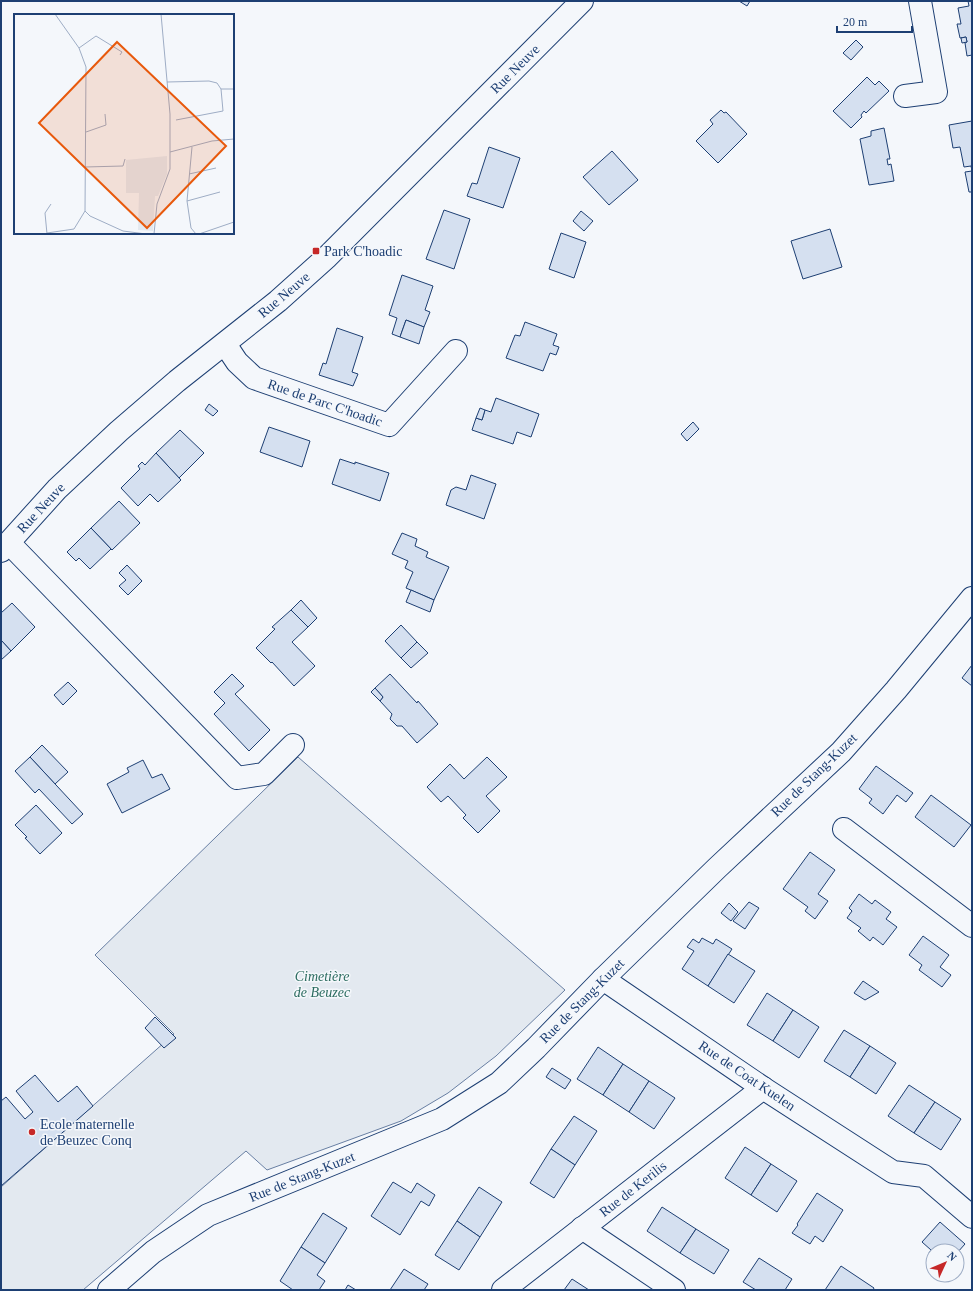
<svg xmlns="http://www.w3.org/2000/svg" width="973" height="1291" viewBox="0 0 973 1291" font-family="Georgia,serif">
<style>
.green{fill:#e3e9f0;stroke:#687fa3}
.building{fill:#d5e0f0;stroke:#1d3f73}
.lines{fill:none;stroke-linecap:round;stroke-linejoin:round}
.minor-casing{stroke:#1d3f73;stroke-width:24}
.minor{stroke:#f4f7fb;stroke-width:22}
.poi-dot{fill:#c62828;stroke:#f4f7fb;stroke-width:1.5}
.labels{text-anchor:middle;dominant-baseline:central;stroke-width:3;stroke-linejoin:round;paint-order:stroke}
.street-label{font-size:14px;fill:#1d3f73;stroke:#f4f7fb}
.poi-label{font-size:14px;fill:#1d3f73;stroke:#f4f7fb;text-anchor:start}
.park-label{font-size:14px;font-style:italic;fill:#2c6c60;stroke:#f4f7fb}
.inset-road{fill:none;stroke:#9eadc5;stroke-width:1}
.view{fill:#e8590c;fill-opacity:0.15;stroke:#e8590c;stroke-width:2}
.inset-edge{fill:none;stroke:#1d3f73;stroke-width:2}
</style>
<rect width="100%" height="100%" fill="#f4f7fb"/>
<path class="green" d="M298,757L565,990L496,1056L448,1093L401,1121L267,1170L246,1151L83,1290H1V1187L174,1034L95,955Z"/>
<g class="building">
<path d="M739,1H750L747,6Z"/>
<path d="M968,1H972V55L967,56L965,43L967,42L966,37L960,38L957,24H961L958,8L969,6Z"/>
<path d="M966,37L967,42L962,43L961,38Z"/>
<path d="M856,40L863,47L851,60L843,53Z"/>
<path d="M867,77L875,85L879,81L889,91L866,113L864,111L861,115L862,117L851,128L833,111Z"/>
<path d="M721,110L724,113L726,112L747,134L718,163L696,141L713,124L710,120Z"/>
<path d="M972,121V192H969L965,172L972,171L971,166L964,167L960,147L953,148L949,125Z"/>
<path d="M884,128L890,159H887L888,165L891,164L894,181L869,185L860,139L871,136V131Z"/>
<path d="M489,147L520,158L503,208L467,196L472,183L477,184Z"/>
<path d="M612,151L638,180L609,205L583,177Z"/>
<path d="M444,210L470,219L454,269L426,259Z"/>
<path d="M581,211L593,221L584,231L573,221Z"/>
<path d="M830,229L842,267L803,279L791,241Z"/>
<path d="M561,233L586,242L574,278L549,269Z"/>
<path d="M402,275L433,286L425,310L430,312L424,327L406,320L400,337L392,334L397,318L389,315Z"/>
<path d="M406,320L424,327L419,344L400,337Z"/>
<path d="M525,322L557,334L553,345L559,347L556,355L550,353L543,371L506,358L515,335L520,336Z"/>
<path d="M337,328L363,337L352,372L358,374L353,386L319,375L323,363L326,364Z"/>
<path d="M496,398L539,414L531,437L517,432L513,444L472,430L476,418L482,420L485,410L491,412Z"/>
<path d="M209,404L218,411L213,416L205,410Z"/>
<path d="M480,408L485,410L482,420L476,418Z"/>
<path d="M693,422L699,429L687,441L681,434Z"/>
<path d="M269,427L310,441L302,467L260,452Z"/>
<path d="M180,430L204,453L179,478L156,453Z"/>
<path d="M156,453L181,480L158,502L150,494L138,506L121,488L140,469L138,466L142,462L145,465Z"/>
<path d="M340,459L355,464V462L389,473L380,501L332,484Z"/>
<path d="M471,475L496,484L484,519L446,505L451,490L456,487L466,490Z"/>
<path d="M119,501L140,523L112,550L91,528Z"/>
<path d="M91,528L111,549L90,569L79,558L76,561L67,552Z"/>
<path d="M402,533L417,539L415,546L428,552L426,557L449,567L434,600L406,588L413,572L405,568L408,561L392,554Z"/>
<path d="M127,565L142,581L128,595L119,586L126,580L119,573Z"/>
<path d="M411,590L434,600L430,612L406,602Z"/>
<path d="M301,600L317,618L308,627L291,610Z"/>
<path d="M12,603L35,627L11,651L1,640V613Z"/>
<path d="M291,610L308,627L292,642L315,666L294,686L272,662L271,663L256,648L275,629L272,627Z"/>
<path d="M401,625L417,642L401,658L385,641Z"/>
<path d="M1,640L11,651L1,660Z"/>
<path d="M417,642L428,653L411,668L401,658Z"/>
<path d="M972,665V686L962,678Z"/>
<path d="M232,674L244,686L235,694L270,730L249,751L214,714L225,703L214,692Z"/>
<path d="M390,674L417,703L418,701L438,724L417,743L402,726H397L390,719L392,714L380,701L383,697L375,688Z"/>
<path d="M68,682L77,691L63,705L54,695Z"/>
<path d="M375,688L383,697L380,701L371,692Z"/>
<path d="M42,745L68,772L55,784L30,757Z"/>
<path d="M30,757L83,814L72,824L39,789L35,793L15,771Z"/>
<path d="M487,757L507,777L486,796L500,811L478,833L463,818L466,815L448,796L441,802L427,787L450,764L464,779Z"/>
<path d="M143,760L152,778L162,774L170,789L122,813L107,784L129,772L127,768Z"/>
<path d="M876,766L913,793L906,802L897,795L883,814L869,803L872,799L859,789Z"/>
<path d="M931,795L971,825L954,847L915,817Z"/>
<path d="M36,805L62,833L40,854L25,838L27,837L15,825Z"/>
<path d="M810,852L835,870L818,894L828,901L815,919L805,911L808,907L783,889Z"/>
<path d="M859,894L872,904L875,900L891,912L886,919L897,927L883,945L873,937L870,941L858,931L861,928L847,918L852,911L849,908Z"/>
<path d="M749,902L759,908L745,929L733,921Z"/>
<path d="M729,903L738,912L731,921L721,913Z"/>
<path d="M923,936L949,955L940,967L951,975L942,987L919,970L922,965L909,955Z"/>
<path d="M702,938L713,944L716,939L732,949L708,986L682,969L694,951L687,947L693,939L699,943Z"/>
<path d="M728,954L755,971L734,1003L708,986Z"/>
<path d="M863,981L879,992L865,1000L854,993Z"/>
<path d="M767,993L793,1010L773,1041L747,1025Z"/>
<path d="M793,1010L819,1027L799,1058L773,1041Z"/>
<path d="M155,1017L176,1038L164,1048L145,1028Z"/>
<path d="M844,1030L870,1046L850,1077L824,1061Z"/>
<path d="M870,1046L896,1063L876,1094L850,1077Z"/>
<path d="M598,1047L623,1064L603,1095L577,1079Z"/>
<path d="M623,1064L649,1081L629,1112L603,1095Z"/>
<path d="M552,1068L571,1080L565,1089L546,1077Z"/>
<path d="M35,1075L58,1102L77,1086L93,1106L1,1186V1101L6,1097L25,1119L33,1112L16,1091Z"/>
<path d="M649,1081L675,1098L654,1129L629,1112Z"/>
<path d="M909,1085L935,1102L914,1133L888,1116Z"/>
<path d="M935,1102L961,1119L941,1150L914,1133Z"/>
<path d="M574,1116L597,1131L575,1165L551,1149Z"/>
<path d="M745,1147L771,1164L751,1195L725,1178Z"/>
<path d="M551,1149L575,1165L554,1198L530,1183Z"/>
<path d="M771,1164L797,1181L777,1212L751,1195Z"/>
<path d="M393,1182L411,1193L417,1183L435,1195L429,1206L421,1201L400,1235L371,1216Z"/>
<path d="M479,1187L502,1202L480,1237L457,1221Z"/>
<path d="M817,1193L843,1210L823,1242L815,1236L810,1244L792,1233L798,1225L797,1224Z"/>
<path d="M662,1207L696,1229L680,1253L647,1231Z"/>
<path d="M323,1213L347,1228L325,1263L301,1247Z"/>
<path d="M457,1221L480,1237L459,1270L435,1255Z"/>
<path d="M940,1222L965,1244L957,1253V1251H933V1257L929,1253L931,1250L922,1242Z"/>
<path d="M696,1229L729,1250L714,1274L680,1253Z"/>
<path d="M301,1247L325,1263L317,1275L325,1281L319,1290H293L280,1281Z"/>
<path d="M759,1258L792,1279L785,1290H756L743,1282Z"/>
<path d="M841,1266L874,1288L873,1290H825Z"/>
<path d="M404,1269L428,1284L424,1290H390Z"/>
<path d="M572,1279L589,1290H564Z"/>
<path d="M348,1285L356,1290H345Z"/>
</g>
<g class="lines">
<g class="minor-casing">
<g id="minor">
<path d="M905,96L936,92L920,1"/>
<path d="M225,344L237,362L254,378L389,425L456,351"/>
<path d="M9,543L237,778L264,774L293,745"/>
<path d="M1,551L57,489L119,431L177,381L278,301L327,257L582,1"/>
<path d="M844,829L972,926"/>
<path d="M603,979L763,1088L893,1172L924,1176L972,1217"/>
<path d="M582,1228L674,1290"/>
<path d="M109,1290L153,1252L208,1215L442,1119L499,1083L536,1048L603,979L717,868L841,752L896,690L972,598"/>
<path d="M503,1290L763,1088"/>
</g>
</g>
<use href="#minor" class="minor"/>
</g>
<g class="poi-dot">
<rect x="312" y="247" width="8" height="8" rx="2"/>
<circle cx="32" cy="1132" r="4"/>
</g>
<g class="labels">
<g class="street-label">
<text transform="translate(515 69) rotate(-45)">Rue Neuve</text>
<text transform="translate(284 295) rotate(-40)">Rue Neuve</text>
<text transform="translate(325 403) rotate(19)">Rue de Parc C'hoadic</text>
<text transform="translate(41 508) rotate(-47)">Rue Neuve</text>
<text transform="translate(814 775) rotate(-44)">Rue de Stang-Kuzet</text>
<text transform="translate(582 1001) rotate(-45)">Rue de Stang-Kuzet</text>
<text transform="translate(747 1076) rotate(34)">Rue de Coat Kuelen</text>
<text transform="translate(302 1177) rotate(-22)">Rue de Stang-Kuzet</text>
<text transform="translate(633 1189) rotate(-38)">Rue de Kerilis</text>
</g>
<g class="poi-label">
<text x="324" y="251">Park C'hoadic</text>
<text x="40" y="1124">Ecole maternelle<tspan x="40" dy="16">de Beuzec Conq</tspan></text>
</g>
<g class="park-label">
<text x="322" y="976">Cimetière<tspan x="322" dy="16">de Beuzec</tspan></text>
</g>
</g>
<g transform="translate(14 14)">
<rect width="220" height="220" fill="#f4f7fb"/>
<path d="M153,142V160L144,182H141L139,217L124,216L125,179H112V146Z" fill="#e3e9f0"/>
<path class="inset-road" d="M41,0L65,34L72,53L71,197L76,202L109,217L132,220M65,34L82,22L108,38L106,41M153,68L195,67L203,69L207,75L209,97L162,106M207,75H220M72,118L92,111L91,100M178,133L173,187L177,214L182,220M156,138L198,127L220,125M71,153L109,152L111,145M175,160L202,154M173,187L206,178M33,219L60,215L71,197M33,220L31,199L37,190M140,220L143,190L156,155V100L147,0M185,220L220,208"/>
<path class="view" d="M103,28L212,132L133,214L25,109Z"/>
<rect width="220" height="220" class="inset-edge"/>
</g>
<rect width="973" height="1291" fill="none" stroke="#1d3f73" stroke-width="4"/>
<g transform="translate(945 1263) rotate(46)"><circle r="19" fill="#f4f7fb" stroke="#9eadc5"/>
<path d="M0-3L7 15L0 10L-7 15Z" fill="#c62828"/>
<text y="-6" font-size="11" font-weight="bold" text-anchor="middle" fill="#1d3f73">N</text>
</g>
<path d="M837 26v6h75v-6" fill="none" stroke="#1d3f73" stroke-width="2"/>
<text x="843" y="26" font-size="12" fill="#1d3f73" stroke="#f4f7fb" stroke-width="3" paint-order="stroke">20 m</text>
</svg>
